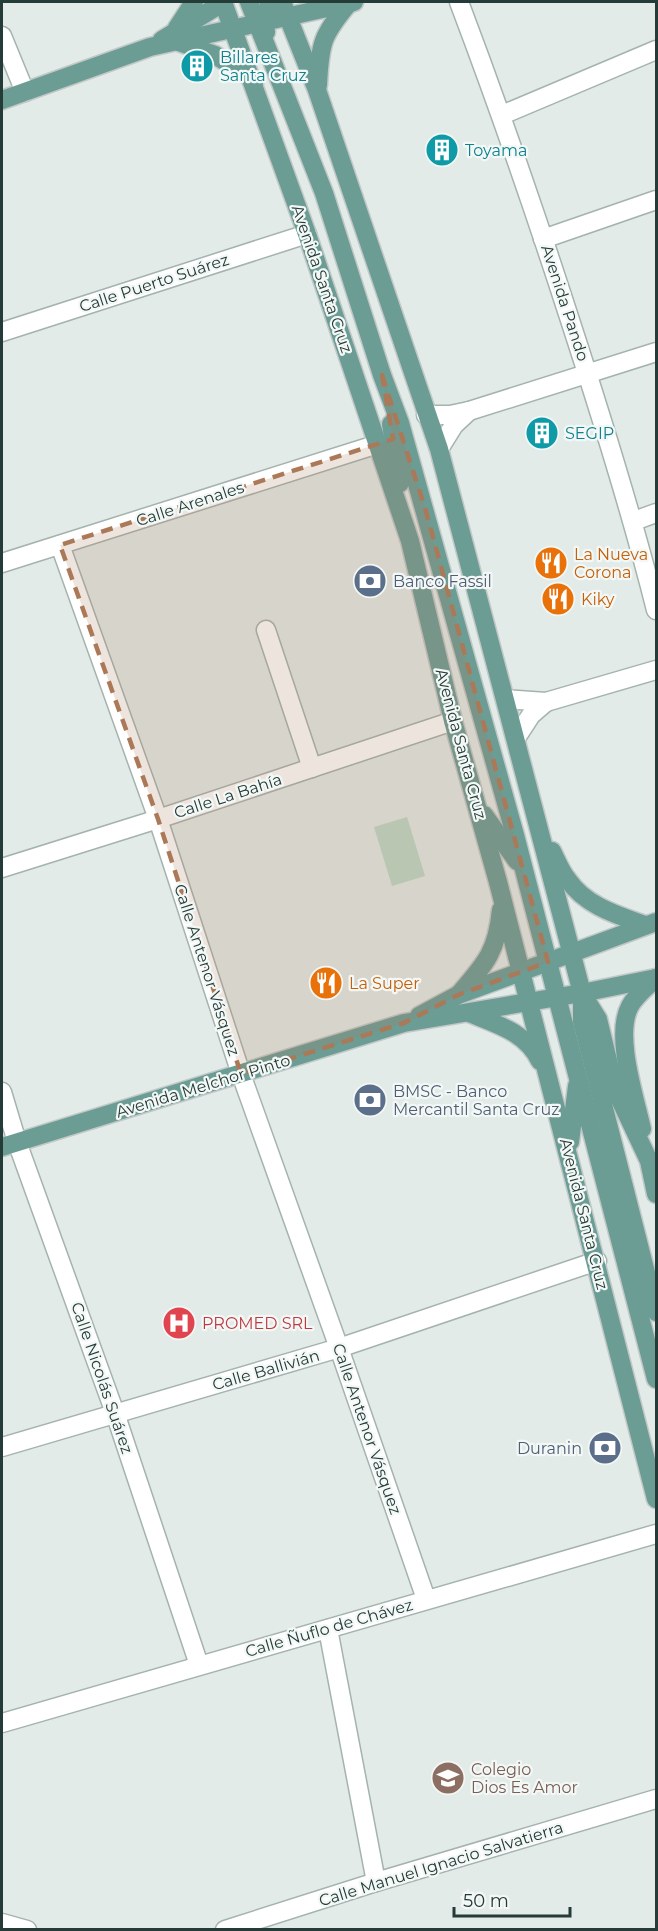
<svg xmlns="http://www.w3.org/2000/svg" width="658" height="1931" viewBox="0 0 658 1931" font-family="Montserrat,sans-serif">
<style>
.green{fill:#bddac8}
.lines{fill:none;stroke-linecap:round;stroke-linejoin:round}
.minor-casing{stroke:#a5b3af;stroke-width:21}
.major-casing{stroke:#c2c8c7;stroke-width:21}
.minor{stroke:#fff;stroke-width:18}
.major{stroke:#6b9d95;stroke-width:18}
.marked{fill:#ac7958;fill-opacity:0.2;stroke:#ac7958;stroke-width:4.5;stroke-dasharray:12 8;stroke-linejoin:round}
.labels{text-anchor:middle;dominant-baseline:central;stroke-width:4.5;stroke-linejoin:round;paint-order:stroke}
.culture-label{font-size:16px;fill:#0d838f;stroke:#f3f8f6;text-anchor:start}
.street-label{font-size:16px;fill:#243b37;stroke:#f3f8f6}
.food-label{font-size:16px;fill:#c56008;stroke:#f3f8f6;text-anchor:start}
.service-label{font-size:16px;fill:#4e5e75;stroke:#f3f8f6;text-anchor:start}
.health-label{font-size:16px;fill:#be3a42;stroke:#f3f8f6;text-anchor:start}
.education-label{font-size:16px;fill:#785e54;stroke:#f3f8f6;text-anchor:start}
</style>
<rect width="100%" height="100%" fill="#e2ebe8"/>
<path class="green" d="M407,817L425,876L392,886L374,827Z"/>
<g class="lines">
<g class="minor-casing">
<g id="minor">
<path d="M459,2C498,105 534,209 568,314C600,412 631,510 656,610"/>
<path d="M2,36L25,92"/>
<path d="M502,115L656,50"/>
<path d="M543,239L656,200"/>
<path d="M2,332L307,234"/>
<path d="M426,415H450L469,411L656,352"/>
<path d="M439,449L454,425L469,411"/>
<path d="M634,521L656,513"/>
<path d="M60,545L158,819L241,1074L339,1348L426,1599"/>
<path d="M2,563L378,444"/>
<path d="M266,630L312,768"/>
<path d="M505,699L546,702L656,670"/>
<path d="M516,738L531,715L546,702"/>
<path d="M2,868L158,819L453,721"/>
<path d="M2,1092L17,1142L115,1413L199,1665"/>
<path d="M2,1447L339,1348L597,1261"/>
<path d="M328,1629L376,1882"/>
<path d="M2,1723L656,1534"/>
<path d="M2,1923L27,1930"/>
<path d="M225,1930L376,1882L656,1799"/>
</g>
</g>
<g class="major-casing">
<g id="major">
<path d="M223,2L307,234L410,541L453,721L498,882L656,1499"/>
<path d="M249,2L324,193L382,375L400,423L515,835L656,1379"/>
<path d="M282,2L317,90L439,449L582,993V1022L656,1312"/>
<path d="M177,28L194,2"/>
<path d="M266,32L265,27L269,2"/>
<path d="M162,40L224,2"/>
<path d="M179,42L215,55L255,80"/>
<path d="M318,85C320,43 322,35 349,3"/>
<path d="M2,100L150,47L354,2"/>
<path d="M391,424L400,483"/>
<path d="M484,815L517,861"/>
<path d="M552,851C557,861 561,872 568,880C586,906 617,915 645,925"/>
<path d="M460,993C486,963 497,951 501,910"/>
<path d="M583,995L598,1019L615,1089L649,1161L656,1194"/>
<path d="M469,1013C496,1024 526,1032 540,1061"/>
<path d="M419,1016L458,995L656,922"/>
<path d="M642,1129C635,1097 614,1035 630,1006C636,995 647,987 656,978"/>
<path d="M570,1142L577,1086"/>
<path d="M2,1147L404,1023L582,993L656,978"/>
</g>
</g>
<use href="#minor" class="minor"/>
<use href="#major" class="major"/>
</g>
<path class="marked" d="M382,375L426,511L548,962L458,995L404,1023L241,1074L158,819L60,545L393,439Z"/>
<defs>
<g id="building-disc" transform="scale(1.725)"><circle r="9.5" fill="#0f9aa8" stroke="#f3f8f6"/><path d="M-4-6H4V6H1V3H-1V6H-4ZM-2.5-4.3h1.7v1.8h-1.7ZM.8-4.3h1.7v1.8H.8ZM-2.5-1h1.7V.8h-1.7ZM.8-1h1.7V.8H.8Z" fill="#fff"/></g>
<g id="restaurant-disc" transform="scale(1.725)"><circle r="9.5" fill="#e8710a" stroke="#f3f8f6"/><path d="M-5-6h1v4h1v-4h1v4h1v-4h1v5L-1.5 .5V6h-2V.5L-5-1ZM5-6V6H3V1.5H1.5Q1.5-4 5-6Z" fill="#fff"/></g>
<g id="bank-disc" transform="scale(1.725)"><circle r="9.5" fill="#5c6f8a" stroke="#f3f8f6"/><path d="M-6-4H6V4H-6ZM0-2.3a2.3 2.3 0 1 0 0 4.6a2.3 2.3 0 1 0 0-4.6Z" fill="#fff"/></g>
<g id="hospital-disc" transform="scale(1.725)"><circle r="9.5" fill="#e0444e" stroke="#f3f8f6"/><path d="M-5-5h3v3.5h4V-5h3V5h-3V1.5h-4V5h-3Z" fill="#fff"/></g>
<g id="school-disc" transform="scale(1.725)"><circle r="9.5" fill="#8d6e63" stroke="#f3f8f6"/><path d="M0-5L7-2L0 1L-7-2ZM-4 1L0 2.5L4 1V4Q0 6-4 4Z" fill="#fff"/></g>
</defs>
<g fill-rule="evenodd">
<use href="#building-disc" x="197" y="66"/>
<use href="#building-disc" x="442" y="150"/>
<use href="#building-disc" x="542" y="433"/>
<use href="#restaurant-disc" x="551" y="563"/>
<use href="#bank-disc" x="370" y="581"/>
<use href="#restaurant-disc" x="558" y="599"/>
<use href="#restaurant-disc" x="326" y="983"/>
<use href="#bank-disc" x="370" y="1100"/>
<use href="#hospital-disc" x="179" y="1323"/>
<use href="#bank-disc" x="605" y="1448"/>
<use href="#school-disc" x="448" y="1778"/>
</g>
<g class="labels">
<g class="culture-label">
<text x="220" y="57">Billares<tspan x="220" dy="18">Santa Cruz</tspan></text>
<text x="465" y="150">Toyama</text>
<text x="565" y="433">SEGIP</text>
</g>
<g class="street-label">
<text transform="translate(322 279) rotate(71)">Avenida Santa Cruz</text>
<text transform="translate(154 283) rotate(-18)">Calle Puerto Suárez</text>
<text transform="translate(565 303) rotate(72)">Avenida Pando</text>
<text transform="translate(190 504) rotate(-18)">Calle Arenales</text>
<text transform="translate(461 744) rotate(75)">Avenida Santa Cruz</text>
<text transform="translate(228 796) rotate(-18)">Calle La Bahía</text>
<text transform="translate(207 970) rotate(72)">Calle Antenor Vásquez</text>
<text transform="translate(203 1086) rotate(-17)">Avenida Melchor Pinto</text>
<text transform="translate(584 1214) rotate(76)">Avenida Santa Cruz</text>
<text transform="translate(266 1370) rotate(-16)">Calle Ballivián</text>
<text transform="translate(102 1378) rotate(71)">Calle Nicolás Suárez</text>
<text transform="translate(367 1429) rotate(71)">Calle Antenor Vásquez</text>
<text transform="translate(329 1628) rotate(-16)">Calle Ñuflo de Chávez</text>
<text transform="translate(441 1864) rotate(-17)">Calle Manuel Ignacio Salvatierra</text>
</g>
<g class="food-label">
<text x="574" y="554">La Nueva<tspan x="574" dy="18">Corona</tspan></text>
<text x="581" y="599">Kiky</text>
<text x="349" y="983">La Super</text>
</g>
<g class="service-label">
<text x="393" y="581">Banco Fassil</text>
<text x="393" y="1091">BMSC - Banco<tspan x="393" dy="18">Mercantil Santa Cruz</tspan></text>
<text x="582" y="1448" text-anchor="end">Duranin</text>
</g>
<g class="health-label">
<text x="202" y="1323">PROMED SRL</text>
</g>
<g class="education-label">
<text x="471" y="1769">Colegio<tspan x="471" dy="18">Dios Es Amor</tspan></text>
</g>
</g>
<rect width="658" height="1931" fill="none" stroke="#243b37" stroke-width="6"/>
<path d="M454 1907v9h116v-9" fill="none" stroke="#243b37" stroke-width="3"/>
<text x="463" y="1907" font-size="18" fill="#243b37" stroke="#f3f8f6" stroke-width="4.5" paint-order="stroke">50 m</text>
</svg>
